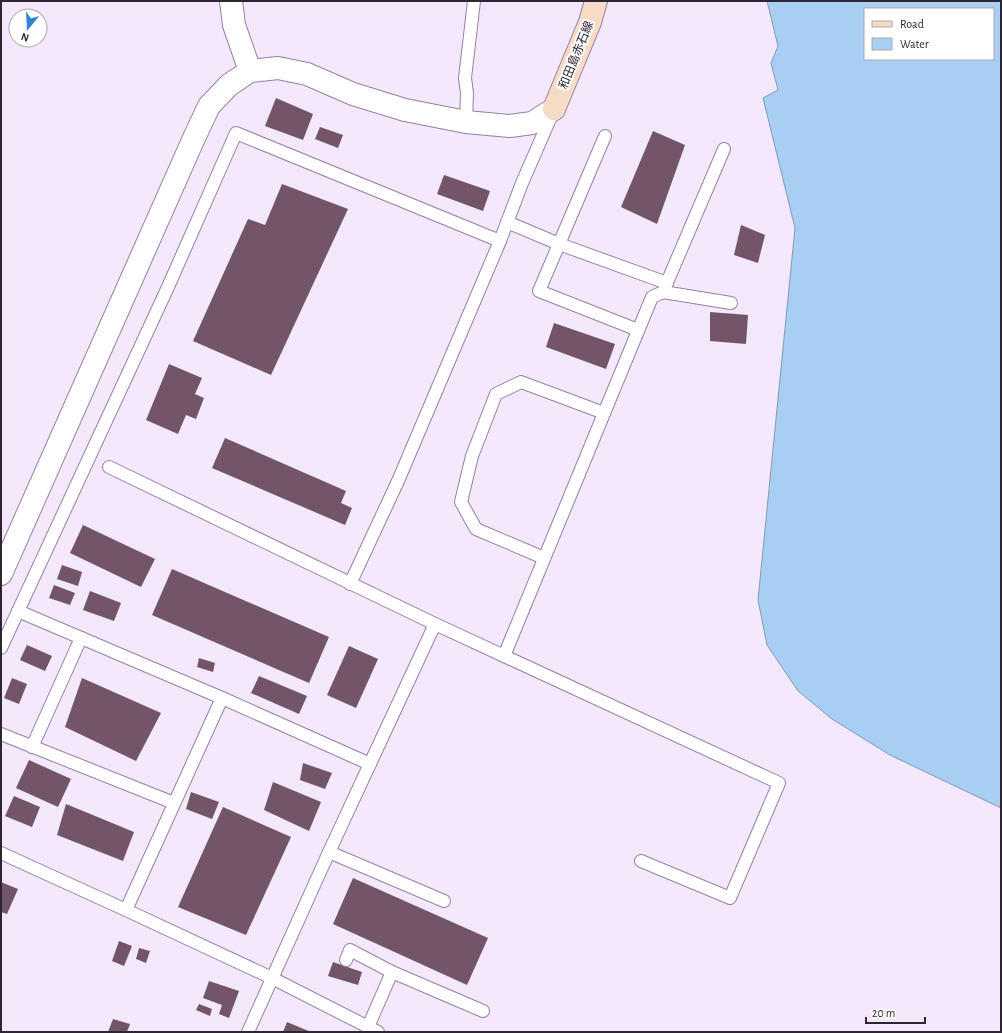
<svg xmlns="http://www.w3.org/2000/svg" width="1002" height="1033" viewBox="0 0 1002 1033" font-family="'Alegreya Sans','Noto Sans JP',sans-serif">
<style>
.water{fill:#a8cef3;stroke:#839bb9;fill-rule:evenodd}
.building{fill:#73556a}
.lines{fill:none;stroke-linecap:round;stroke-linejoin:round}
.service-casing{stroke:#9582a0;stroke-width:14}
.minor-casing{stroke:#9582a0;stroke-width:24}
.tertiary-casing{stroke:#9582a0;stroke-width:24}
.secondary-casing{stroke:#9582a0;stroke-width:24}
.service{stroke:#fff;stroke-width:12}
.minor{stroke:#fff;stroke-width:22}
.tertiary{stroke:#fff;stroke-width:22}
.secondary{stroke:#f6dbc5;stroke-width:22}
.labels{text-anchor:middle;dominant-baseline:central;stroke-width:4;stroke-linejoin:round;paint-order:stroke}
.street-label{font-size:12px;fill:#2d2532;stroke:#fff}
</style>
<rect width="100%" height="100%" fill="#f4e8fc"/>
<path class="water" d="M767,1H1001V808L890,755L832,719L798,691L767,645L758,600L795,228L763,98L778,90L771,63L778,46ZM865,9H993V59H865Z"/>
<g class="building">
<path d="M276,98L313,114L303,140L265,126Z"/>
<path d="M320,127L343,135L338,148L315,139Z"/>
<path d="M653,131L685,145L657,224L621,207Z"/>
<path d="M444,175L490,191L483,211L437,194Z"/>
<path d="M282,184L348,209L271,375L193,341L248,219L265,225Z"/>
<path d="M741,225L765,235L758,263L734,255Z"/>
<path d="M710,312L748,315L746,344L710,341Z"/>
<path d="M554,323L615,344L606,369L546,347Z"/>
<path d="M169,364L202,378L195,394L204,398L196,419L186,415L178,434L146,420Z"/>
<path d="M225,438L346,491L341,503L352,508L345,525L212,468Z"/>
<path d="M83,525L155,559L141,587L70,553Z"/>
<path d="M62,565L82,572L78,586L57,579Z"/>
<path d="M172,569L329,637L309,683L152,615Z"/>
<path d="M54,585L75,593L70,605L49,598Z"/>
<path d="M90,591L121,603L114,621L83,610Z"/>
<path d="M27,645L52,656L45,671L20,660Z"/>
<path d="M349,646L378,659L356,708L327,695Z"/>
<path d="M199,658L215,663L213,672L197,667Z"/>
<path d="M259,676L307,696L299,714L251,693Z"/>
<path d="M12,678L27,684L19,704L4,698Z"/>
<path d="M82,678L161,713L136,761L65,727Z"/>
<path d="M29,760L71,779L58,807L16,788Z"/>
<path d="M303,763L332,773L325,789L300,780Z"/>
<path d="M273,782L321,802L309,831L264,810Z"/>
<path d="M191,792L219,802L212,819L186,809Z"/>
<path d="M14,796L40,807L32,827L5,816Z"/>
<path d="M66,804L134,832L123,861L57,835Z"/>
<path d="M223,807L291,837L246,935L178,907Z"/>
<path d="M353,878L488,938L467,985L333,924Z"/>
<path d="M1,882L18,889L7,914L1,912Z"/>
<path d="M119,941L132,946L124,966L112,961Z"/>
<path d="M139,948L150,951L146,963L136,959Z"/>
<path d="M333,962L362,972L358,985L328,976Z"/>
<path d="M209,981L239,991L229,1018L219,1014L222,1005L203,998Z"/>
<path d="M199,1004L212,1009L210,1016L196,1010Z"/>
<path d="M113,1019L130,1024L127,1032H108Z"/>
<path d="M287,1022L311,1032H283Z"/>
</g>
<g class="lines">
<g class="service-casing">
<g id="service">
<path d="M466,122L467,93L465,78L474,1"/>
<path d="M605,136L559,244L667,283"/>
<path d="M507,222L559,244L539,291L638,330"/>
<path d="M663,292L731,303"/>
<path d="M109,467L435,624L779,783L730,898L641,861"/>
<path d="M544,558L476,529L461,502L472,456L496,394L521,382L604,413"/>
<path d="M350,584L398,481L500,241L522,183L553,112"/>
<path d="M1,648L168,287L236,133L500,241"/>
<path d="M504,656L652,297L663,292L724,149"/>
<path d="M222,698L370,764"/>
<path d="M1,734L174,803"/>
<path d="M32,747L81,638"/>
<path d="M329,852L444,901"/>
<path d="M1,853L126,910L222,698L18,611"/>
<path d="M126,910L272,978L378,1032"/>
<path d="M346,960L350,950L392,972"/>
<path d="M368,1027L392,972L483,1011"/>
<path d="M248,1032L329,852L435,624"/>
</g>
</g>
<g class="minor-casing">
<path id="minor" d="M231,1L234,25L250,71"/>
</g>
<g class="tertiary-casing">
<path id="tertiary" d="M1,574L194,138L209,106L229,85L250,71L278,68L307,74L353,94L405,110L466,122L510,126L532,123L554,109"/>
</g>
<g class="secondary-casing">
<path id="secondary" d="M554,109L590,22L596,1"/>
</g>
<use href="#service" class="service"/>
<use href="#minor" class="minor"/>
<use href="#tertiary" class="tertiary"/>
<use href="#secondary" class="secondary"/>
</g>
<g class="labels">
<g class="street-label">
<text transform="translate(576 55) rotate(-68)">和田島赤石線</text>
</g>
</g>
<rect width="1002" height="1033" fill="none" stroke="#2d2532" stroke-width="4"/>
<rect x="864" y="8" width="130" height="52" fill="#ffffff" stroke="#aba8ad"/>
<rect x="872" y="21" width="20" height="6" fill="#f6dbc5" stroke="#aba8ad"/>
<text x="900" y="28" font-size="12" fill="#2d2532">Road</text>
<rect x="872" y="38" width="20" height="12" fill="#a8cef3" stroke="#aba8ad"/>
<text x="900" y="48" font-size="12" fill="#2d2532">Water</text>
<g transform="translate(28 28) rotate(198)"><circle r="19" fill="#ffffff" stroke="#aba8ad"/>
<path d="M0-3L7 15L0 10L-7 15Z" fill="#2f82d1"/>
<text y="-6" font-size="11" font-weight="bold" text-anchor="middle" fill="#2d2532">N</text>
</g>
<path d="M866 1017v6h59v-6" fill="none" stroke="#2d2532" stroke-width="2"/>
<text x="872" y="1017" font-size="12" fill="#2d2532" stroke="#ffffff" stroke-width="3" paint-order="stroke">20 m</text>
</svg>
